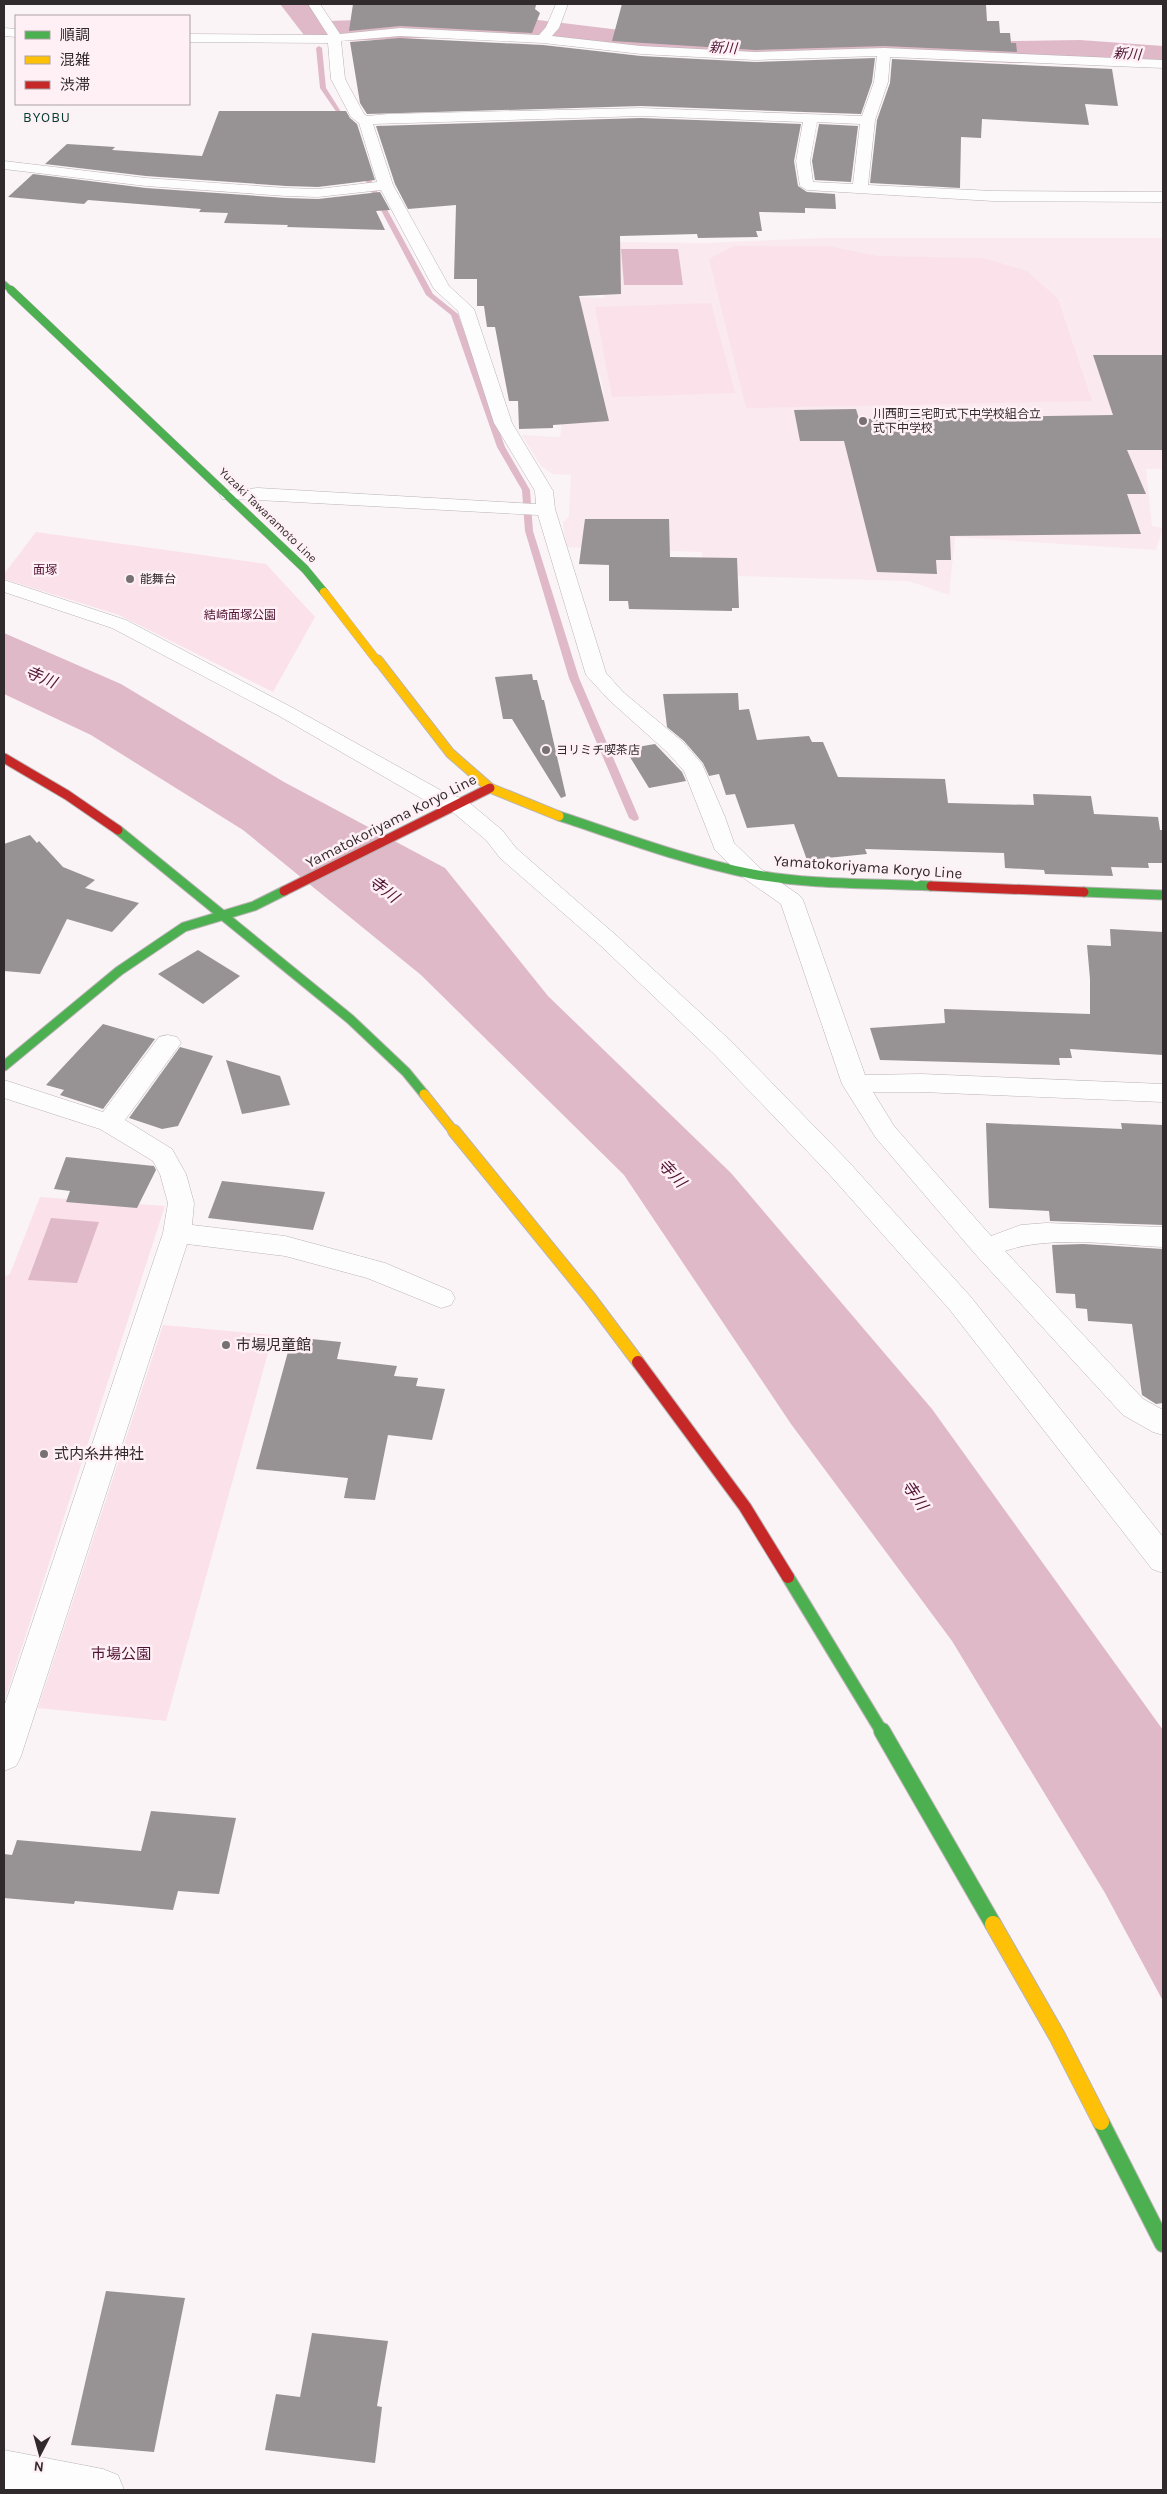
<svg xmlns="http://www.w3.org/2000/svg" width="1167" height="2494" viewBox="0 0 1167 2494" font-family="Karla,'Noto Sans JP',sans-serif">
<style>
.built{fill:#fae9ef}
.green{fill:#fbe1ea}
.water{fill:#e0b9c8}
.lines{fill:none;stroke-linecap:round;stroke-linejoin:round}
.stream{fill:#e0b9c8;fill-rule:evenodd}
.river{fill:#e0b9c8;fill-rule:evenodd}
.building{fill:#979294}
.street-casing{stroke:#b9b3b5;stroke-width:1}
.fast-far4-casing{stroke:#b9b3b5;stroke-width:7}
.fast-far3-casing{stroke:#b9b3b5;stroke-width:9}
.fast-far2-casing{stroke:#b9b3b5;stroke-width:11}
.fast-far1-casing{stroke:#b9b3b5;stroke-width:14}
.fast-casing{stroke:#b9b3b5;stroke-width:18}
.slow-far3-casing{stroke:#b9b3b5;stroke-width:9}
.slow-far2-casing{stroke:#b9b3b5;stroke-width:11}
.slow-far1-casing{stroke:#b9b3b5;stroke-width:14}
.slow-casing{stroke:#b9b3b5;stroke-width:18}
.jam-far1-casing{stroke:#b9b3b5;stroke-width:11}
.jam-casing{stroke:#b9b3b5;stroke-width:14}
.street{fill:#fefdfe;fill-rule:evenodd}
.fast-far4{stroke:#4caf50;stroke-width:5.5}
.fast-far3{stroke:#4caf50;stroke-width:8}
.fast-far2{stroke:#4caf50;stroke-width:9}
.fast-far1{stroke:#4caf50;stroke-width:12}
.fast{stroke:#4caf50;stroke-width:16}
.slow-far3{stroke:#ffc107;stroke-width:8}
.slow-far2{stroke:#ffc107;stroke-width:9}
.slow-far1{stroke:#ffc107;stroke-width:12}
.slow{stroke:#ffc107;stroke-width:16}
.jam-far1{stroke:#c62828;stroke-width:9}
.jam{stroke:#c62828;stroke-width:12}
.poi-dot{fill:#777173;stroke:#fef0f5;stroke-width:2}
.labels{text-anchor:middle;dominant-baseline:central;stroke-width:5;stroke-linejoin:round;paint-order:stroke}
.far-poi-label{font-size:12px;fill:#312a2d;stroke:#fef0f5;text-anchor:start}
.far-street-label{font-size:12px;fill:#312a2d;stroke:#fef0f5}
.far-park-label{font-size:12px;fill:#501232;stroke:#fef0f5}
.far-water-label{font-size:14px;font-style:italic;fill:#4f1131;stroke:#fef0f5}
.far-neighbourhood-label{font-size:14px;letter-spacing:1px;fill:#033d31;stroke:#fef0f5}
.street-label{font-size:15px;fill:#312a2d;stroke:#fef0f5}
.poi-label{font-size:15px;fill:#312a2d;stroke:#fef0f5;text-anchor:start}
.park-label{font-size:15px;fill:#501232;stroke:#fef0f5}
.water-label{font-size:16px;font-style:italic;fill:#4f1131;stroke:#fef0f5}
</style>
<rect width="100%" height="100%" fill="#faf4f6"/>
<path class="built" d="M823,238H1163V469H1146L1152,526L1163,528L1156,550L955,537L949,595L909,581L704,575L702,552L566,547L563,523L569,516L571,475L553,474L541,466L522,435L560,437L565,407H599L604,393L600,376L575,374L570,297L604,298L601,242L705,243Z"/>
<g class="green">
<path d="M734,246H828L878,256L983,258L1027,271L1058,299L1092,401L746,408L709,259Z"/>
<path d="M711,303L735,393L612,397L595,307Z"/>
<path d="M36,532L266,564L315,617L273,692L119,615L4,579V574Z"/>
<path d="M40,1197L165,1206L4,1702V1277L10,1274Z"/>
<path d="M163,1325L273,1335L166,1721L38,1708Z"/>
</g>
<g class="water">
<path d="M621,249H678L683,285H624Z"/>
<path d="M4,633L121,684L284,782L445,868L548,996L731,1173L932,1409L1163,1730V2001L1105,1893L952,1641L791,1424L624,1175L421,975L243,830L91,735L4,694Z"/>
<path d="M51,1218L99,1222L77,1283L28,1280Z"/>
</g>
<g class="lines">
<g class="stream">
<path d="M319,46L322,48L326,88L350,126H346L320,88L316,48Z"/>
<path d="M361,164L366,165L371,180L433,294L458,314L505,447L530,490L533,531L579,678L639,818L638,820L634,821L629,818L569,678L525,531L522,490L497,447L451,315L426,295L365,180Z"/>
</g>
<path class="river" d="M280,4H314L328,21L446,17L538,20L661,35L740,39L874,36L1011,41L1080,40L1163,46V68L1080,62L1011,63L874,56L740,59L661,55L538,40L446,37L319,42L307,39Z"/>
</g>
<g class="building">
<path d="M353,4L536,5L535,9L540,13L532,33L400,26L349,31Z"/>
<path d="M622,4L986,5L987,21H999L1000,33H1010L1011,43H1016L1017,52L884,46L755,50L612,41Z"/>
<path d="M400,38L543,45L641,56L755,62L875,58L872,82L861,114L641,106L367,114L360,103L350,42Z"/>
<path d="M892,59L1112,69L1118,106L1085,104L1089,125L982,119L981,138L961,137L960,188L870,183L877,120L890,83Z"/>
<path d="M219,111H346L350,118L357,124L375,180L318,187L286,186L146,176L45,164L67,144L115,147L112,150L202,156Z"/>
<path d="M641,118L801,124L794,161L798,186L807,192L835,194L836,209L805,208V213L759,212L762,231H756L758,237L698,238L697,234L620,236L621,294L579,296L609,421L553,425V428L519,429L518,401H509L495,327H487L484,306H477V279H454L456,205L408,209L395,184L376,126Z"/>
<path d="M819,124L858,126L851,182L815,180L812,161Z"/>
<path d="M33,174L146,188L286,198L318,199L380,192L390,210L376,211L385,230L287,227L288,225L224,223L228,213L199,212L201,209L88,200L84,204L8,197Z"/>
<path d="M1093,355H1163V450H1127L1146,494H1127L1141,534L950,536L951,560H936L937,574L877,572L844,441H800L794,410L856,409L859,419L1113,415Z"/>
<path d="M585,519H669L670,557L737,558L739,608H732V611L629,609L628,601H609V565L579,564Z"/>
<path d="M532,674L533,680H537L542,700H544L566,796L561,798L512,719H503L495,677Z"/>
<path d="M738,693L739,710L749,709L757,740L809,736L812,742H823L838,777L945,779L948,803L1034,805L1033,794L1091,796L1094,814L1158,817L1160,830H1163V863H1148L1149,868L1111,867L1113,876L1045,874L1044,870L1005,868L1004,853L865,849L867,854L807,860L794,824L747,828L735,794L726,795L719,774L709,776L703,763L684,741L667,727L663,694Z"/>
<path d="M655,744L682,772L686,781L649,788L625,749Z"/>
<path d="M30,835L37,843L39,841L63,867L95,880L85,888L139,903L112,932L67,919L40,974L4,971V844Z"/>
<path d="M1110,929L1163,932V1055L1070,1049L1072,1058H1059L1060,1065L880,1060L870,1028L945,1023L944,1009L1090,1014V979L1087,945L1111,946Z"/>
<path d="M198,950L240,976L203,1004L158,974Z"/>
<path d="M103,1024L155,1039L103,1109L60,1095L64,1090L46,1085Z"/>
<path d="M180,1047L213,1056L178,1126L162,1129L129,1118Z"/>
<path d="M226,1060L280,1076L290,1105L242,1114Z"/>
<path d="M986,1123L1122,1129L1121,1123L1163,1125V1225L1050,1221L1049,1211L989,1208Z"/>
<path d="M66,1157L154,1166L156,1170L137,1208L66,1202L70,1191L54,1189Z"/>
<path d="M222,1181L325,1192L313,1230L208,1218Z"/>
<path d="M1083,1244L1163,1249V1403L1156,1404L1142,1395L1132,1324L1088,1321L1087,1309L1076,1308L1075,1294L1056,1293L1052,1245Z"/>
<path d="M292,1337L341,1342L337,1359L397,1366L394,1376L418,1378L416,1386L445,1389L432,1440L388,1435L375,1500L344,1498L348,1478L256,1469Z"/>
<path d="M151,1811L236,1818L219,1894L178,1891L173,1910L75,1901L74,1904L4,1898V1854L12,1855L17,1840L141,1851Z"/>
<path d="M106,2291L185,2298L154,2452L71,2445Z"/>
<path d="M312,2333L388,2341L377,2406L382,2407L375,2463L265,2450L276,2394L300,2397Z"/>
</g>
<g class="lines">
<g class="street-casing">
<g id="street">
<path d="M308,4H320L340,34L400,28L539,35L546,27L556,4H568L559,28L552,36L641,46L755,52L884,48L1163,60V68L890,57L888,82L875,120L868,185L993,191L1163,192V202L993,201L807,190L800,186L796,161L803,122L641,116L373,124L393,185L449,286L474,309L512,423L553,491L555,509L606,673L623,692L683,742L702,764L725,817L734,843L761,869L799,895L803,900L865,1075L921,1074L1163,1084V1102L921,1092H873L894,1126L991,1236L1021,1225L1046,1223L1163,1227V1247C1116,1245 1049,1235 1005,1251L1143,1399L1163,1410V1435L1153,1432L1123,1415L976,1255L876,1138L842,1084L781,904L745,879L715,850L684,771L667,752L609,700L586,675L538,515L258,500L222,499L220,495L222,491L258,488L536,504L535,491L494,423L458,311L434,289L381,190L318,197L286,196L146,186L4,169V161L146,178L286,188L318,189L377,182L359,123L351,117L331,79L328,43L189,42V34L328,35ZM400,36L543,43L641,54L755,60L877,56L874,82L862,116L641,108L388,114L367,116L364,114L345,79L341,41ZM817,122L860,124L853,184L813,182L810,161Z"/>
<path d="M4,28L16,29V37L4,36Z"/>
<path d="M4,580L126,620L293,708L442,791L466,800L502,830L516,848L617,936L732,1042L847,1160L970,1296L1163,1537V1573L1152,1569L950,1310L829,1174L714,1054L601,946L500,858L486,840L450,810L426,801L279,716L112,628L4,592Z"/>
<path d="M168,1035L177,1037L181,1043L125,1120L172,1149L186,1174L194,1203L192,1225L285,1236L385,1263L451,1291L455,1298L451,1305L441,1308L367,1278L285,1256L187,1244L21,1756L16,1766L4,1771V1707L163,1233L168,1203L160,1174L153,1161L100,1129L4,1098V1080L103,1112L159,1037Z"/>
<path d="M4,2450L103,2469L118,2475L124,2490H4Z"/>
</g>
</g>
<g class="fast-far4-casing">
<path id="fast-far4" d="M4,284L12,291"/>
</g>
<g class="fast-far3-casing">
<path id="fast-far3" d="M11,290L305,569L324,592"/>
</g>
<g class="fast-far2-casing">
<g id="fast-far2">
<path d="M559,816C623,837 686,861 752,874C811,885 872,883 931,886"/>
<path d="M118,830L350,1019L406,1072L424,1094"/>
<path d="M1084,892L1163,895"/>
<path d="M4,1066L119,971L184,927L254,906L284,891"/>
</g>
</g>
<g class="fast-far1-casing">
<path id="fast-far1" d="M788,1577L882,1732"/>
</g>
<g class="fast-casing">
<g id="fast">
<path d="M882,1731L993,1924"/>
<path d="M1101,2122L1163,2244"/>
</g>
</g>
<g class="slow-far3-casing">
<path id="slow-far3" d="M324,592L378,662"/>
</g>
<g class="slow-far2-casing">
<g id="slow-far2">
<path d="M378,660L450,753L490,788L559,816"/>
<path d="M424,1094L455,1133"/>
</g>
</g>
<g class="slow-far1-casing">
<path id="slow-far1" d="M454,1131L590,1298L638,1362"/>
</g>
<g class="slow-casing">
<path id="slow" d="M993,1924L1057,2036L1101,2122"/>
</g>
<g class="jam-far1-casing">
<g id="jam-far1">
<path d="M4,758L67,795L118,830"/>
<path d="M931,886L1084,892"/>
<path d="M284,891L490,788"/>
</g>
</g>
<g class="jam-casing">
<path id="jam" d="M638,1362L745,1507L788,1577"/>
</g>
<use href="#street" class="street"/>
<use href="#fast-far4" class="fast-far4"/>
<use href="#fast-far3" class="fast-far3"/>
<use href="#fast-far2" class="fast-far2"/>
<use href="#fast-far1" class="fast-far1"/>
<use href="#fast" class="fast"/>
<use href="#slow-far3" class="slow-far3"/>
<use href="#slow-far2" class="slow-far2"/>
<use href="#slow-far1" class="slow-far1"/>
<use href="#slow" class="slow"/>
<use href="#jam-far1" class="jam-far1"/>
<use href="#jam" class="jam"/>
</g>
<g class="poi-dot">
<circle cx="863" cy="421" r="5"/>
<circle cx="130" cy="579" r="5"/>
<circle cx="546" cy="750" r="5"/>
<circle cx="226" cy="1345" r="5"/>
<circle cx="44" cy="1454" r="5"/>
</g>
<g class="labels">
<g class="far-poi-label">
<text x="873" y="414">川西町三宅町式下中学校組合立<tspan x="873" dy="14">式下中学校</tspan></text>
<text x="140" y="579">能舞台</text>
<text x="556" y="750">ヨリミチ喫茶店</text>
</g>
<g class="far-street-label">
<text transform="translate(268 515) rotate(44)">Yuzaki Tawaramoto Line</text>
</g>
<g class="far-park-label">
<text x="45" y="570">面塚</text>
<text x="240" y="615">結崎面塚公園</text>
</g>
<g class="far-water-label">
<text transform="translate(723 48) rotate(3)">新川</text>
<text transform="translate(1127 54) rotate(4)">新川</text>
</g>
<g class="far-neighbourhood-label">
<text x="47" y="117">BYOBU</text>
</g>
<g class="street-label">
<text transform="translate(391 821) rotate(-27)">Yamatokoriyama Koryo Line</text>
<text transform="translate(868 867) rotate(4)">Yamatokoriyama Koryo Line</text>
</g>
<g class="poi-label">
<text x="236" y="1345">市場児童館</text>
<text x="54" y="1454">式内糸井神社</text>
</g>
<g class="park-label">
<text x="121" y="1654">市場公園</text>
</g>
<g class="water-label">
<text transform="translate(41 677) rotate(23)">寺川</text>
<text transform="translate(384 889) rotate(37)">寺川</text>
<text transform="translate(672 1173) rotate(47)">寺川</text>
<text transform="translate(915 1495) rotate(56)">寺川</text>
</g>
</g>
<rect width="1167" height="2494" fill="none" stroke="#312a2d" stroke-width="10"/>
<rect x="15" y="15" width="175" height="90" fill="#fef0f5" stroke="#aca1a5"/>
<rect x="25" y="31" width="25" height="8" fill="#4caf50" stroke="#aca1a5"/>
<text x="60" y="40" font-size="15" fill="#312a2d">順調</text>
<rect x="25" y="56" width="25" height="8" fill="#ffc107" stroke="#aca1a5"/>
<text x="60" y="65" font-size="15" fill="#312a2d">混雑</text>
<rect x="25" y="81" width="25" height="8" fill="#c62828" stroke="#aca1a5"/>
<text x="60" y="90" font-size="15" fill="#312a2d">渋滞</text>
<g transform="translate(40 2454) rotate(186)" stroke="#fef0f5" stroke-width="4" paint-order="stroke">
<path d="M0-4L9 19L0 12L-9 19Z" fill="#312a2d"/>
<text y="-8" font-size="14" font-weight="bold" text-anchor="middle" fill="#312a2d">N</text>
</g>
</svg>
